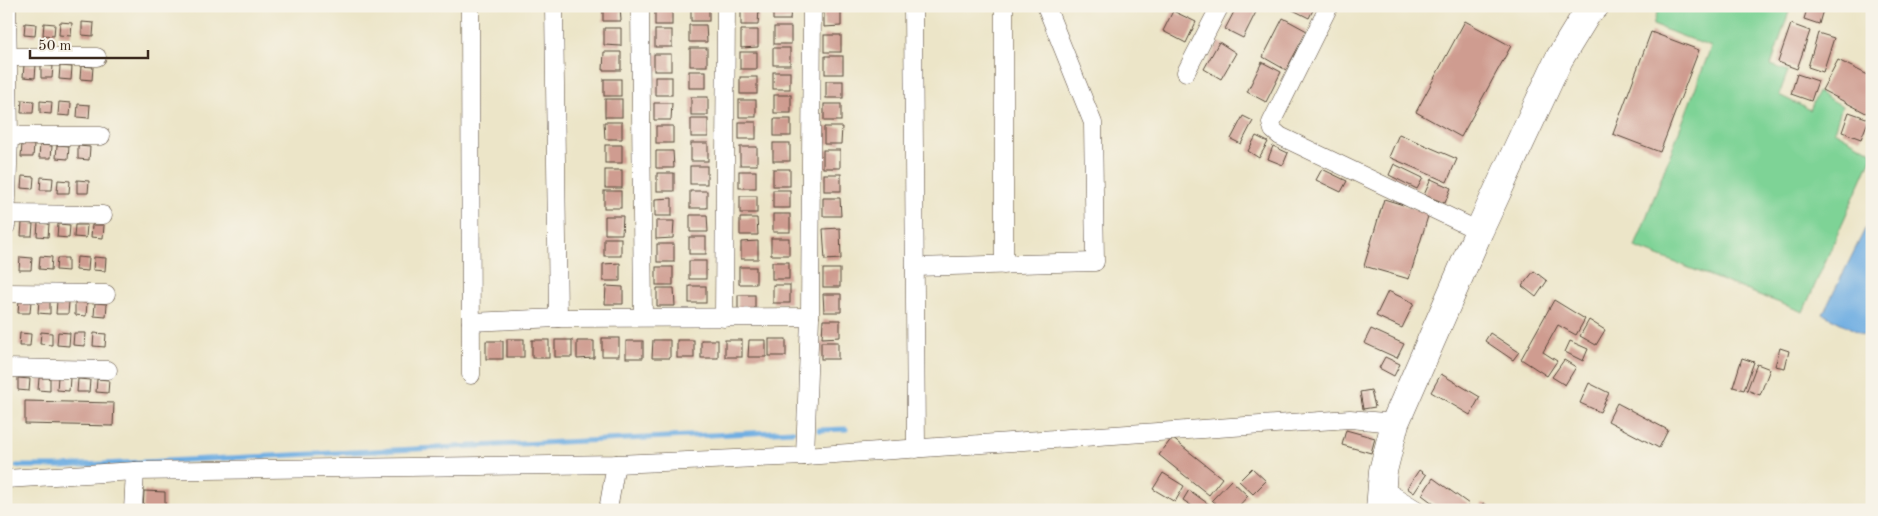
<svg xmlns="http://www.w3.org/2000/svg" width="1878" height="516" viewBox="0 0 1878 516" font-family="'Old Standard TT',serif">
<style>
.green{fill:#7ed396;stroke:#5c7e5a}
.water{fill:#6faee2;stroke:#556c80}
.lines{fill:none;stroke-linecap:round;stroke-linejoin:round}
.stream{stroke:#6faee2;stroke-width:5}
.building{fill:#cf9c90}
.minor-casing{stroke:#564638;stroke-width:19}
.primary-casing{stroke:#564638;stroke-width:29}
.minor{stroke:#fff;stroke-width:18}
.primary{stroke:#fff;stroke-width:28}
</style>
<rect width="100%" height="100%" fill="#f7f3e8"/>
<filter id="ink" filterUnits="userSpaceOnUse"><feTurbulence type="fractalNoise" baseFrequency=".02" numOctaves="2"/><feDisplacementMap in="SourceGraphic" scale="10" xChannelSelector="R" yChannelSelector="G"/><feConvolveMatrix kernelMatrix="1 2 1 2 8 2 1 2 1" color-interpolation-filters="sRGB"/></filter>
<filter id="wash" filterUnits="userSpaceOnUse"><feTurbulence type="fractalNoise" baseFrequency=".0096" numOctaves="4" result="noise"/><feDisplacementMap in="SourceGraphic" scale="20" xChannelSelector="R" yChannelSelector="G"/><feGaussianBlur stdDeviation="1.12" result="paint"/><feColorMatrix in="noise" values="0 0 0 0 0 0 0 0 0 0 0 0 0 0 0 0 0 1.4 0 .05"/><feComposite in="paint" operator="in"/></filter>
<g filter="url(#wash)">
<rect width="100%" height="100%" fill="#ece5c8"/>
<path class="green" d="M1659,6H1791L1771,65L1788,71L1779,95L1810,110L1818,92L1842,106L1834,131L1872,152V156L1803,312L1635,247L1711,47L1653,25Z"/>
<path class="water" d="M1872,215V339L1823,314Z"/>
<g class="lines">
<g class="stream">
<path d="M819,430L846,429"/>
<path d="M17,466H60L793,431"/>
</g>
</g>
<g id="blocks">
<g class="building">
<path d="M603,6H620L621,21H603Z"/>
<rect x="691" y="6" width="18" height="15"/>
<path d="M773,6H791L790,20H773Z"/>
<path d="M1188,6H1204L1201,12Z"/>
<path d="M1237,6H1254L1258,8L1243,38L1225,29Z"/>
<path d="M1285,6H1315L1309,18Z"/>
<path d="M1808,6H1824L1819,24L1804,19Z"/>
<rect x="655" y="8" width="17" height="17"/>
<path d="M741,8H759L758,25H741Z"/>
<path d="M824,9H841V26L824,27Z"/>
<path d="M1173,11L1196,22L1186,43L1163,31Z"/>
<path d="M1283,18L1307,31L1286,70L1263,57Z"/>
<path d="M1465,21L1511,46L1461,137L1416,112Z"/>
<path d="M60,22L72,23L71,36L59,35Z"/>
<path d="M82,22L94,23L93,36L82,35Z"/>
<path d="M25,23L36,24L35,36L24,35Z"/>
<path d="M44,23L55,24L54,36L43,35Z"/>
<path d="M1791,24L1810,31L1797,69L1778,62Z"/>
<path d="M689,25H706L707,42H689Z"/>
<rect x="774" y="27" width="17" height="17"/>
<path d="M604,28H621V46L604,45Z"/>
<rect x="655" y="30" width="17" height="17"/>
<path d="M741,30H758V47L741,48Z"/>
<path d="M1651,32L1699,50L1660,152L1613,134Z"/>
<path d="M1818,33L1834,38L1823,72L1808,67Z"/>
<rect x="824" y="35" width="17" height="17"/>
<path d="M1219,42L1236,53L1221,79L1204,69Z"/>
<rect x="690" y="48" width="17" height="18"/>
<rect x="773" y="48" width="17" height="17"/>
<path d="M604,52H621V70H603Z"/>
<rect x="740" y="52" width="17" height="17"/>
<rect x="654" y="54" width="17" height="17"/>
<rect x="825" y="56" width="18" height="18"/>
<path d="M1838,60L1872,77V102L1866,113L1822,90Z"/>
<path d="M1262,62L1281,72L1266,102L1247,92Z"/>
<path d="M24,65H36L35,78L23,77Z"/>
<path d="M41,65L53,66L52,78H41Z"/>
<path d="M60,66L72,67L71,80L59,79Z"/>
<path d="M81,66L93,67L92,80L80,79Z"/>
<rect x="689" y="71" width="17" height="17"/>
<rect x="773" y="72" width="17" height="17"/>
<path d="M1797,74L1818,81L1811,101L1791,94Z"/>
<rect x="655" y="77" width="17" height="18"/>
<rect x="740" y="77" width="17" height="17"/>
<rect x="604" y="79" width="17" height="17"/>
<rect x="826" y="81" width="17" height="17"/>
<rect x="774" y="95" width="17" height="18"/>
<rect x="691" y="97" width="17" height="18"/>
<rect x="605" y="99" width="17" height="18"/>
<path d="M22,100L34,101L33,113H21Z"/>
<rect x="739" y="100" width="17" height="17"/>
<path d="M40,101L52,102L51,114L40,113Z"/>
<path d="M59,102L71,103L70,116L58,115Z"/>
<path d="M654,103H672L671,120H654Z"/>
<path d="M78,104L90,105L89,118L77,117Z"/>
<rect x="824" y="104" width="17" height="17"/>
<path d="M1849,112L1869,119L1861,139L1842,132Z"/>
<path d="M1243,116L1253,121L1241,144L1231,139Z"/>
<rect x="691" y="119" width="17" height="18"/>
<rect x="774" y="119" width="17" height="17"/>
<path d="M604,122H622V139H605Z"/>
<rect x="739" y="122" width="17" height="17"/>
<rect x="656" y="126" width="17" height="17"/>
<path d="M824,127H842L841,144H824Z"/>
<path d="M1399,134L1457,159L1447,182L1389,157Z"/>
<path d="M1256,136L1268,142L1259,158L1248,151Z"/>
<rect x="691" y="143" width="17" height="18"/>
<rect x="773" y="143" width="17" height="18"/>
<path d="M22,144L34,145L33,157H21Z"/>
<path d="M40,145L52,146L51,158H39Z"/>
<path d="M57,145L69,146L68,159L56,158Z"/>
<rect x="605" y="145" width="17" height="18"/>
<path d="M78,146L90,147L89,160L78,159Z"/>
<path d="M1273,146L1288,153L1283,165L1268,159Z"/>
<rect x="740" y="147" width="17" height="18"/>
<rect x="823" y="150" width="17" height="18"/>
<path d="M656,151H673L674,168H656Z"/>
<path d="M1394,164L1423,178L1417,189L1389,175Z"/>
<rect x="690" y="166" width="17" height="18"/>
<rect x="773" y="169" width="17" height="17"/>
<path d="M1322,169L1347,181L1341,192L1316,180Z"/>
<rect x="605" y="170" width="17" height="18"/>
<rect x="739" y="171" width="17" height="17"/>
<rect x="657" y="173" width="17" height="18"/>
<rect x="824" y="174" width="17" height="17"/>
<path d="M22,176L34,177L33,189L21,188Z"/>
<path d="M41,177L53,178L52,190H40Z"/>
<path d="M1431,179L1451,188L1445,203L1424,195Z"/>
<path d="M58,180L70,181L69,193H57Z"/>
<path d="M77,180L89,181L88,193H77Z"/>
<rect x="773" y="190" width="17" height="18"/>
<rect x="604" y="191" width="17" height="17"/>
<rect x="690" y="191" width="17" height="17"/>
<rect x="740" y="196" width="17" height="17"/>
<path d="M672,198V216H655V199Z"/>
<path d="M823,198H840L841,216H823Z"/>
<path d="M1384,199L1429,213L1409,279L1364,266Z"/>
<rect x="773" y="214" width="17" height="18"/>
<path d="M690,215H707L708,232H690Z"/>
<path d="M605,216H623L622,234H605Z"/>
<path d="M740,218H757L758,235H740Z"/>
<path d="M656,221H674L673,238L656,239Z"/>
<path d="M22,223L33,224L32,236H21Z"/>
<path d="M38,223L49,224L48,237L37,236Z"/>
<path d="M58,224L70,225L69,238L57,237Z"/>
<path d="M75,225H87L86,238L74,237Z"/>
<path d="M92,225H104L103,238L91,237Z"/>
<path d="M840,228L841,259L825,260L823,229Z"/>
<rect x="689" y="237" width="17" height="17"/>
<rect x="604" y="238" width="17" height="18"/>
<rect x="771" y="238" width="18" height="17"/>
<path d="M758,241V259H741V242Z"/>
<rect x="657" y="244" width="17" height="18"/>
<path d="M40,256L52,257L51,270L39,269Z"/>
<path d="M20,257L32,258L31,270H19Z"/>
<path d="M77,257L89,258L88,271L76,270Z"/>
<path d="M94,257L106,258L105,271L93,270Z"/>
<path d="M57,258H68V271L56,270Z"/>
<rect x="689" y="261" width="17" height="18"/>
<rect x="772" y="262" width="17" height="17"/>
<path d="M620,263V281H603V264Z"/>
<rect x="656" y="267" width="17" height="18"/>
<rect x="739" y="267" width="17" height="17"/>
<rect x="823" y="269" width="17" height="18"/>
<path d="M1534,271L1547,281L1536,297L1522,286Z"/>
<rect x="773" y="285" width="17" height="18"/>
<path d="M606,286L623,287V304H605Z"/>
<rect x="689" y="286" width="17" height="17"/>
<path d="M657,288H674L675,306H657Z"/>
<path d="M1388,291L1414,303L1402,328L1376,316Z"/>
<path d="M823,294H841V312H824Z"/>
<rect x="738" y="295" width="17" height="17"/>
<path d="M19,300L31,301L30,313H18Z"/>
<path d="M39,300L50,301V314L38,313Z"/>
<path d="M1554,300L1585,319L1576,335L1558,325L1543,352L1557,361L1547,376L1521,359Z"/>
<path d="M57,301L69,302L68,314H56Z"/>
<path d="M75,302L87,303L86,316L75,315Z"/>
<path d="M95,303L107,304L106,317L94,316Z"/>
<path d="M823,320H840V337L822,338Z"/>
<path d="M1589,320L1605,330L1596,345L1580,336Z"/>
<path d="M1371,329L1404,344L1397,358L1364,343Z"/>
<path d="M41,332L52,333V345L40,344Z"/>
<path d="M58,332L70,333L69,346L57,345Z"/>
<path d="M20,333L31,334L30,346H19Z"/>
<path d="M74,333H86L85,346L73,345Z"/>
<path d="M94,333L106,334L105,347L93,346Z"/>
<path d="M1490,333L1519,352L1513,360L1485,341Z"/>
<rect x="602" y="338" width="17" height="18"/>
<rect x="507" y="339" width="17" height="18"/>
<rect x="769" y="339" width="17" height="17"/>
<rect x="532" y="340" width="17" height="18"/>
<rect x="555" y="340" width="17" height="17"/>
<path d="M653,340H670V358H652Z"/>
<rect x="677" y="340" width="17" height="18"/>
<rect x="701" y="340" width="17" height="18"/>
<rect x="725" y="340" width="17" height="17"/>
<path d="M749,340H766V357H748Z"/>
<rect x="486" y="341" width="17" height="18"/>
<path d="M577,341H594V358L577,359Z"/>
<rect x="626" y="341" width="17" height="17"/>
<path d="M1570,341L1588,349L1583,361L1565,352Z"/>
<rect x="821" y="342" width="17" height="17"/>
<path d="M1780,348L1789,351L1785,368L1775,366Z"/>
<path d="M1385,357L1400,364L1394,376L1379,368Z"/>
<path d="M1742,358L1754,362L1744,390L1733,387Z"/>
<path d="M1564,360L1576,367L1565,385L1552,377Z"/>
<path d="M1757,364L1770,369L1760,395L1747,390Z"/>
<path d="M1441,374L1480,397L1470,415L1431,392Z"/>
<path d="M58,377L70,378L69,391L57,390Z"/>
<path d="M18,378L30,379L29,391L18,390Z"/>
<path d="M39,378H50V391L38,390Z"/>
<path d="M78,379L90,380L89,392H77Z"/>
<path d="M97,379L109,380L108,393L96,392Z"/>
<path d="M1589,383L1609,393L1600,412L1580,403Z"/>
<path d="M1371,390L1375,407L1363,409L1360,392Z"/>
<path d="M25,401L114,403L113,426L25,424Z"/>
<path d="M1617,403L1668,430L1659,448L1608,421Z"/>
<path d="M1346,430L1375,438L1371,453L1342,445Z"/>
<path d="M1172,438L1222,478L1209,495L1159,455Z"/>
<path d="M1252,468L1266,481L1253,494L1239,481Z"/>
<path d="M1419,470L1426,475L1414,493L1407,488Z"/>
<path d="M1163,473L1184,486L1175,502L1153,489Z"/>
<path d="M1433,478L1469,504L1464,510H1442L1422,495Z"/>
<path d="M1231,480L1248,496L1235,510H1223L1212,500Z"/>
<path d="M1189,490L1214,508L1213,510H1198L1183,500Z"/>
<path d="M144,491L165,492V510H143Z"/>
<path d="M1483,503L1495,510H1479Z"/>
</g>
</g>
</g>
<g filter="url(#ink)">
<use href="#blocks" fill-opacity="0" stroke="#564638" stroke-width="1"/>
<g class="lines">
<g class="minor-casing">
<g id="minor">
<path d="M470,6L471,375"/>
<path d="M554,6L558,318"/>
<path d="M640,6L643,317"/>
<path d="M913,6L916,449"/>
<path d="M1004,6V265"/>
<path d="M1329,6L1271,123L1273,130L1280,136L1479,231"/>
<path d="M6,57H97"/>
<path d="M1186,72L1220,6"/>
<path d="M6,136H101"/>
<path d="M6,214L103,215"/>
<path d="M6,226L9,136L7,6"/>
<path d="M915,267L1095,262L1093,123L1046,6"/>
<path d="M6,293L106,294"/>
<path d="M724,318L726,6"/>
<path d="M471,322L558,318L810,317"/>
<path d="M6,368L108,370"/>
<path d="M805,456L810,317L812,6"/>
<path d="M6,479L135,471L616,464L805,456L1350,419L1395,423"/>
<path d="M1381,488L1417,510"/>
<path d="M133,510L135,471"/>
<path d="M608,510L616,464"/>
</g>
</g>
<g class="primary-casing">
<path id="primary" d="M1380,510L1383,471L1395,423L1479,231L1559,59L1589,10L1595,6"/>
</g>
<use href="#minor" class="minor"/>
<use href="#primary" class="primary"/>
</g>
</g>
<rect width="1878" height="516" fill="none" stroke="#f7f3e8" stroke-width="25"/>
<path d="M30 50v8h118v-8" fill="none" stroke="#3b2a1e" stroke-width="2.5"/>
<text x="38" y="50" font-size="15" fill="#3b2a1e" stroke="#f7f3e8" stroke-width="4" paint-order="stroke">50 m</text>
</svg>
